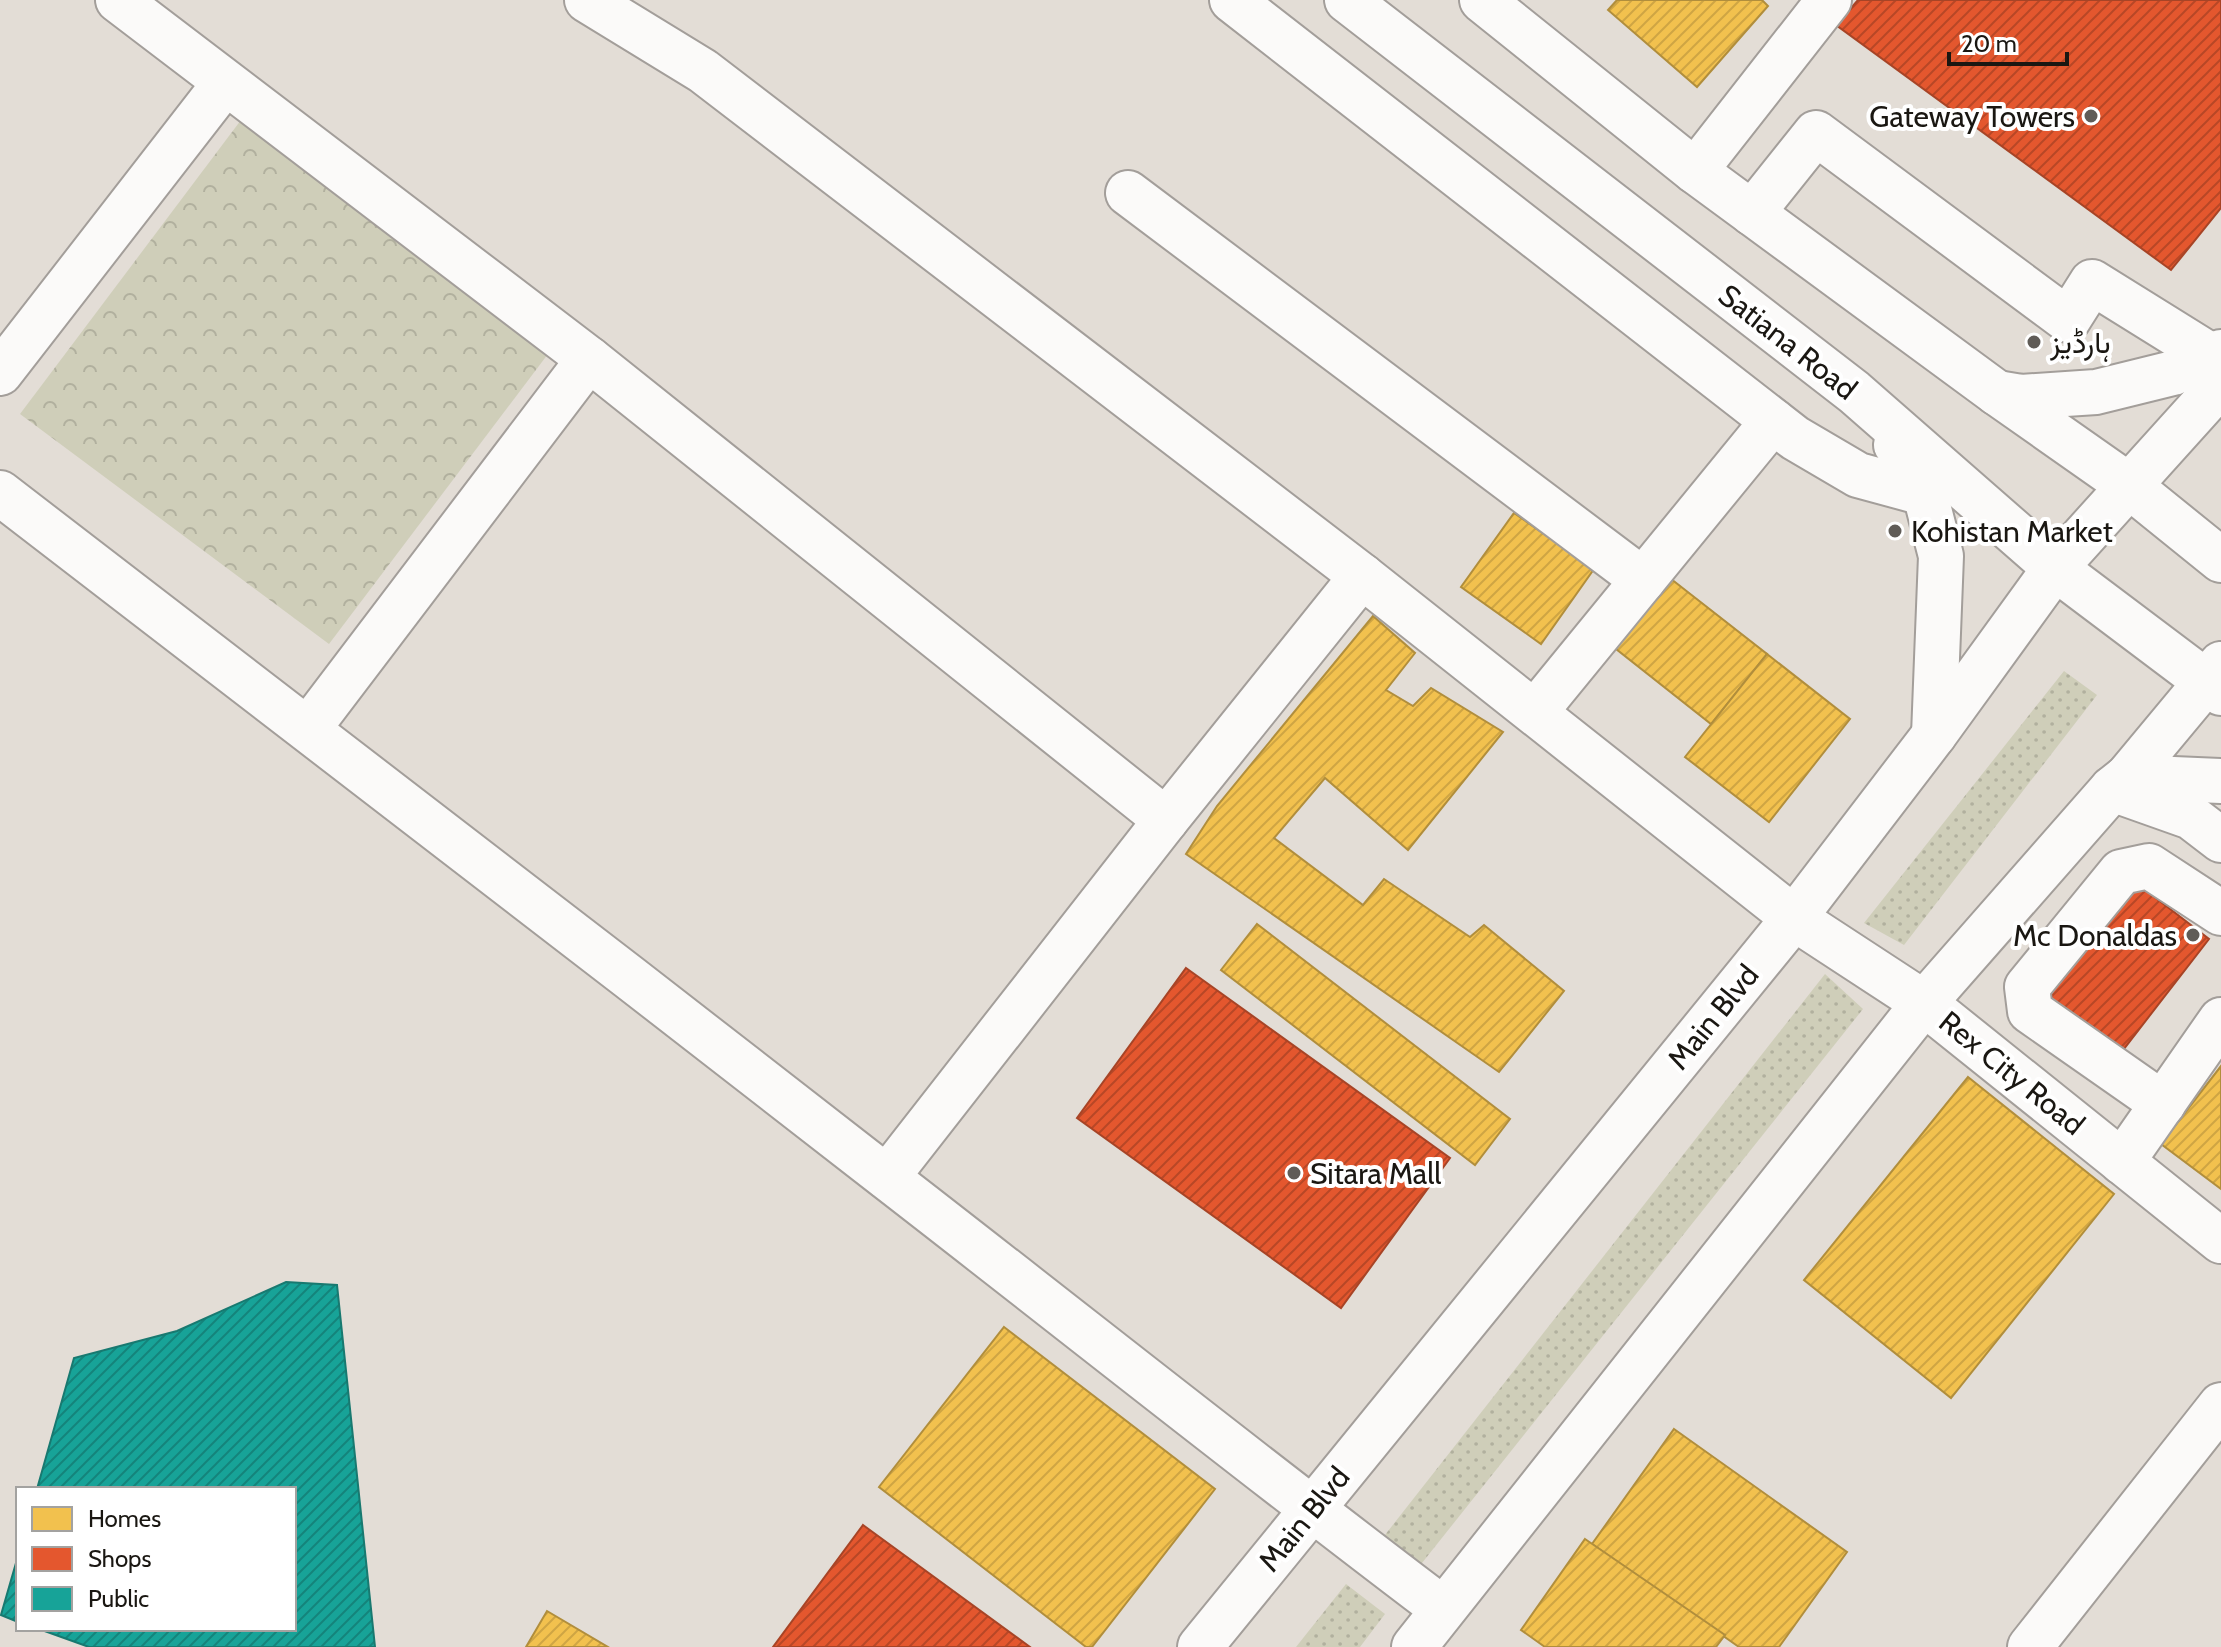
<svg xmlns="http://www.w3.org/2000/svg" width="2221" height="1647" viewBox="0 0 2221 1647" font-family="Cabin,Vazirmatn,sans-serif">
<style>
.grass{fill:url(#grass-dots)}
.park{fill:url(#park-crowns)}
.homes{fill:url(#homes-hatch);stroke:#b18e3c;stroke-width:2}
.shops{fill:url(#shops-hatch);stroke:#a74426;stroke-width:2}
.public{fill:url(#public-hatch);stroke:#187970;stroke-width:2}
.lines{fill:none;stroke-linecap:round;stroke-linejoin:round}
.minor-casing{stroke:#a39e9a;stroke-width:48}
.major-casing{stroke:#a39e9a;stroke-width:48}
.minor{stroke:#fbfaf9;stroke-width:44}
.major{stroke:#fbfaf9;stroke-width:44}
.poi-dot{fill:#605c57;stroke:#fff;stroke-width:3}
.labels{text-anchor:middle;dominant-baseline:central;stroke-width:8;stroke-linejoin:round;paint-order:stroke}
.poi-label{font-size:30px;fill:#1a1712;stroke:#fff;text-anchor:start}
.street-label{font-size:30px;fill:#1a1712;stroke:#fff}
</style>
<defs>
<pattern id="grass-dots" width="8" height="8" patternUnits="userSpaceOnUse" patternTransform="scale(2)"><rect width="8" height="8" fill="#cfceb9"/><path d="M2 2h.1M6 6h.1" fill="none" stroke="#b1b09e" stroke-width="1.8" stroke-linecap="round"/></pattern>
<pattern id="park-crowns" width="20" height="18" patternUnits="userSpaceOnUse" patternTransform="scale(2)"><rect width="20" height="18" fill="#cfceb9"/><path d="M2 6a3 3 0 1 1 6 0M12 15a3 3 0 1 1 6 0" fill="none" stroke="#b1b09e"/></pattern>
<pattern id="homes-hatch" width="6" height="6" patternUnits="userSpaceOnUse" patternTransform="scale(2)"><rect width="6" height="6" fill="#f2c14e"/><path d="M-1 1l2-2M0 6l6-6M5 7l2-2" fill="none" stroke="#cfa543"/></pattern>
<pattern id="shops-hatch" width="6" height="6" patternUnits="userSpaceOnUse" patternTransform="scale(2)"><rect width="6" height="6" fill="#e4572e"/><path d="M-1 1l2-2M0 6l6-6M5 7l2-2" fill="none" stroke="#b84726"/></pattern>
<pattern id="public-hatch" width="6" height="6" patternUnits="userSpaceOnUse" patternTransform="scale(2)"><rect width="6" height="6" fill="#17a398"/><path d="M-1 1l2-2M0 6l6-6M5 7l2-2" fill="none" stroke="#14847b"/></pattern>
</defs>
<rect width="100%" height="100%" fill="#e3ddd6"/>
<g class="grass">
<path d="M2064,671L2097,695L1904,945L1864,923Z"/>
<path d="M1825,974L1863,1009L1418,1568L1381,1540Z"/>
<path d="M1346,1584L1385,1614L1360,1647H1296Z"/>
</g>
<path class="park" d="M244,116L554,346L329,644L20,414Z"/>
<g class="homes">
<path d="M1617,0H1762L1768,6L1697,87L1608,10Z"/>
<path d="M1514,513L1594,569L1541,644L1461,587Z"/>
<path d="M1666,575L1767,654L1711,724L1611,645Z"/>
<path d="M1373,616L1415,653L1386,690L1413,706L1431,688L1503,732L1408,850L1325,778L1274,838L1363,905L1384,879L1470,937L1484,925L1564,991L1499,1072L1186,854L1217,806Z"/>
<path d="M1767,654L1850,719L1769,822L1685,757Z"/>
<path d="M1257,924L1510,1119L1475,1165L1221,970Z"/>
<path d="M2221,1066V1189L2161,1144Z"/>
<path d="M1968,1077L2114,1194L1951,1398L1804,1280Z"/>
<path d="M1004,1327L1215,1489L1092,1647H1086L879,1487Z"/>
<path d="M1674,1429L1847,1552L1779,1647H1739L1592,1544Z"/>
<path d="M1585,1539L1725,1635L1716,1647H1545L1521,1630Z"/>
<path d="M547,1611L608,1647H526Z"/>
</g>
<g class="shops">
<path d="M1858,0H2221V208L2171,270L1836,25Z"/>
<path d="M2135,882L2209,939L2120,1054L2046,997Z"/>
<path d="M1186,968L1450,1158L1341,1308L1077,1118Z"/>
<path d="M863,1525L1030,1647H773Z"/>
</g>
<g class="public">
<path d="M286,1282L337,1285L375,1647H89L39,1629H294V1489H37L74,1358L177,1331Z"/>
<path d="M18,1556V1622L1,1615Z"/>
</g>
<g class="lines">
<g class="minor-casing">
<g id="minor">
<path d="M118,0L589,359L1166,820"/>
<path d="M587,0L703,71L1362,576L1794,918L1924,1003L2221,1241"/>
<path d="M1232,0L1795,438L1858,475L1924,493"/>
<path d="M1695,171L1829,0"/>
<path d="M1128,193L1643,580"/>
<path d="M1752,213L1816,133L2068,320L2092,282L2211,356"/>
<path d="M0,373L225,83"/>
<path d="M0,493C296,719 591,947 885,1176C1071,1320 1255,1467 1443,1609"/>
<path d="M1535,712L1773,421"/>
<path d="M308,729L589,359"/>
<path d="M2112,789L2191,817L2221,840"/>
<path d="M2163,1104L2030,1011L2027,987L2121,872L2149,866L2221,913"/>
<path d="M2122,1162L2221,1020"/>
<path d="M887,1177L1166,820L1362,576"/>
<path d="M2030,1647L2221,1405"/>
</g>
</g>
<g class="major-casing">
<g id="major">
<path d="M1347,0L1854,392L2055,568L2221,693"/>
<path d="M1482,0L1695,171L1997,393L2128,485L2221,560"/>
<path d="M1997,393L2021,397L2096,392L2173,373L2221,352"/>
<path d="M1896,445L1920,474L1941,556L1934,735"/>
<path d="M2127,777L2221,781"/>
<path d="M1200,1647L1794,918L1934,735L2055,568L2221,384"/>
<path d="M1414,1647L1924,1003L2112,789L2127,777L2221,664"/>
</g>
</g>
<use href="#minor" class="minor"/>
<use href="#major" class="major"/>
</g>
<g class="poi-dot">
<circle cx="2091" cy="116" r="8"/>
<circle cx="2034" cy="342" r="8"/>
<circle cx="1895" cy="531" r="8"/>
<circle cx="2193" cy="935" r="8"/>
<circle cx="1294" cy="1173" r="8"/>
</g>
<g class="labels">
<g class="poi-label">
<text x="2075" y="116" text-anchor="end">Gateway Towers</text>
<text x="2050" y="342">ہارڈیز</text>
<text x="1911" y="531">Kohistan Market</text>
<text x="2177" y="935" text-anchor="end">Mc Donaldas</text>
<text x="1310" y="1173">Sitara Mall</text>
</g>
<g class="street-label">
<text transform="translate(1788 342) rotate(38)">Satiana Road</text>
<text transform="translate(1713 1017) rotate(-51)">Main Blvd</text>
<text transform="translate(2012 1073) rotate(39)">Rex City Road</text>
<text transform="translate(1304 1519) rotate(-51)">Main Blvd</text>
</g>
</g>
<rect x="16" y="1487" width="280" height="144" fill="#ffffff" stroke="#a3a2a0" stroke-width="2"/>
<rect x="32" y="1507" width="40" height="24" fill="#f2c14e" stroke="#a3a2a0" stroke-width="2"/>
<text x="88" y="1527" font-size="24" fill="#1a1712">Homes</text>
<rect x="32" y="1547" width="40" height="24" fill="#e4572e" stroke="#a3a2a0" stroke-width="2"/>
<text x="88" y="1567" font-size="24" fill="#1a1712">Shops</text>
<rect x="32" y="1587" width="40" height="24" fill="#17a398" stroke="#a3a2a0" stroke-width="2"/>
<text x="88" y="1607" font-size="24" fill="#1a1712">Public</text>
<path d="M1949 52v12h118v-12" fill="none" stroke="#1a1712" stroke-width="4"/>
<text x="1961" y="52" font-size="24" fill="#1a1712" stroke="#ffffff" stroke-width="6" paint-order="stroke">20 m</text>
</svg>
